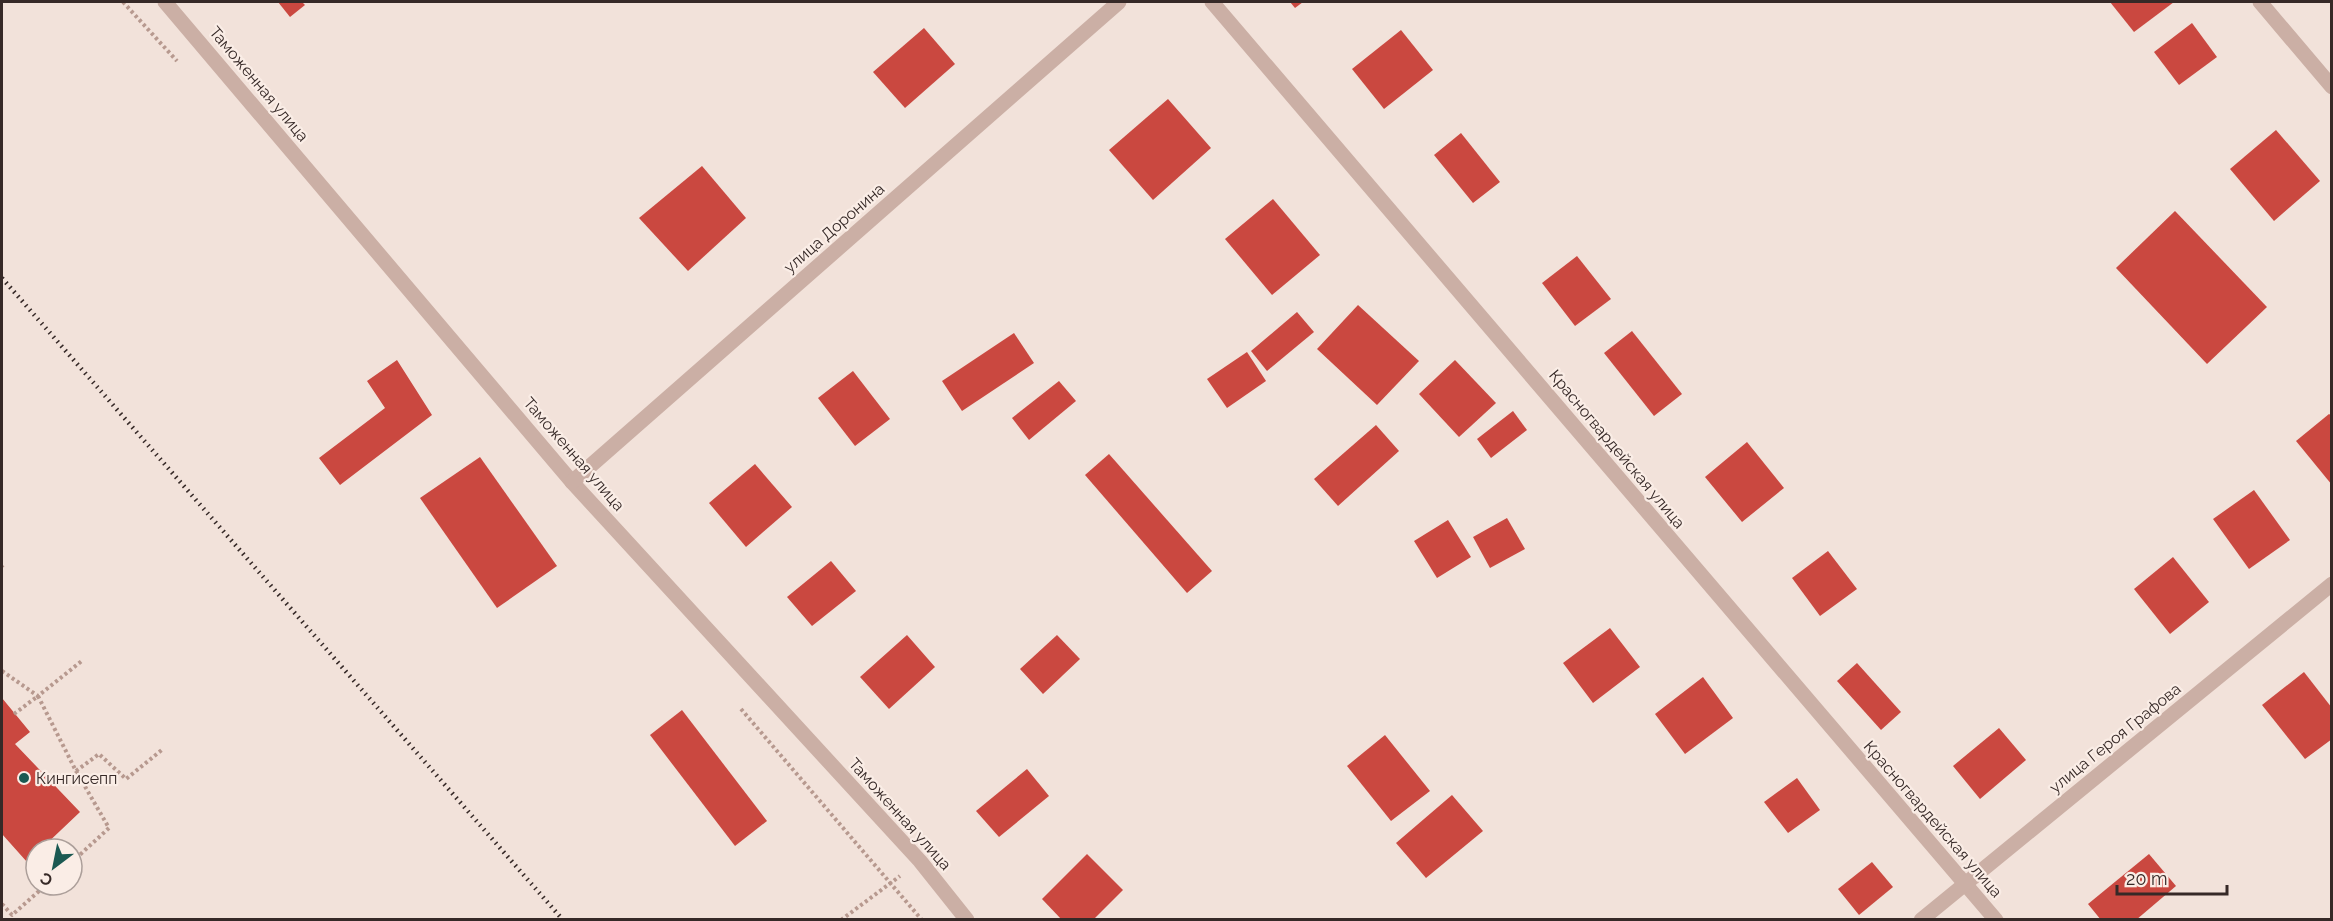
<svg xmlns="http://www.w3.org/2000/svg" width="2333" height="921" viewBox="0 0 2333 921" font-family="Raleway,sans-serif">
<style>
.building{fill:#ca4840}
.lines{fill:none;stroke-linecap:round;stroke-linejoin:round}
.path{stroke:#b7998f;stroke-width:4;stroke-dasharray:3 3;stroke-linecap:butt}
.minor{stroke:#cbafa5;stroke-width:15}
.rail{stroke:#362927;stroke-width:4.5;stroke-dasharray:1.5 4.5;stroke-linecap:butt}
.poi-dot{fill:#1b5952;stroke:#faede6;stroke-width:2}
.labels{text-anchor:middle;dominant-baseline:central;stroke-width:4.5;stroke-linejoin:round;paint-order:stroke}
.street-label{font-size:16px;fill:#362927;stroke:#faede6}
.poi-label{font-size:16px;fill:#362927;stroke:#faede6;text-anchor:start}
</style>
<rect width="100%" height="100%" fill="#f2e2da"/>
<g class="building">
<path d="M278,2H302L305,5L290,17Z"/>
<path d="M1290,2H1303L1295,8Z"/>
<path d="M2110,2H2174L2134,32Z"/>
<path d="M2192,23L2217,57L2179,85L2154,52Z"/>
<path d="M924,28L955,64L905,108L873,72Z"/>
<path d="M1401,30L1433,70L1384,109L1352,69Z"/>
<path d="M1168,99L1211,148L1153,200L1109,150Z"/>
<path d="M2276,130L2320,181L2274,221L2230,169Z"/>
<path d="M1461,133L1500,182L1473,203L1434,155Z"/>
<path d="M702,166L746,218L688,271L639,218Z"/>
<path d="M1273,199L1320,255L1272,295L1225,239Z"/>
<path d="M2175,211L2267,307L2207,364L2116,268Z"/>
<path d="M1577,256L1611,299L1575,326L1542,283Z"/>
<path d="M1358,305L1419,361L1377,405L1317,349Z"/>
<path d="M1297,312L1314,332L1267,371L1251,351Z"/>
<path d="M1632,331L1682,394L1654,416L1604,353Z"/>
<path d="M1014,333L1034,363L962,411L942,381Z"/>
<path d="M1247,352L1266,381L1227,408L1207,379Z"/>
<path d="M397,360L432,415L340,485L319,458L385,408L367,381Z"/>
<path d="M1455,360L1496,403L1459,437L1419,394Z"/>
<path d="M853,371L890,419L855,446L818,398Z"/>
<path d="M1059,381L1076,401L1029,440L1012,418Z"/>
<path d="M1513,411L1527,430L1491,458L1477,439Z"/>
<path d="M2329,414L2332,416V485L2296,441Z"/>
<path d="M1376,425L1399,451L1338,506L1314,479Z"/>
<path d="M1747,442L1784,488L1742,522L1705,477Z"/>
<path d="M1109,454L1212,571L1187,593L1085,475Z"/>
<path d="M480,457L557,566L497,608L420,498Z"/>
<path d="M755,464L792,507L746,547L709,503Z"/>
<path d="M2254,490L2290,540L2249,569L2213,519Z"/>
<path d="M1507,518L1525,549L1490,568L1473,537Z"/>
<path d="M1448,520L1471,557L1437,578L1414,541Z"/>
<path d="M1828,551L1857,589L1820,616L1792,578Z"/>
<path d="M2173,557L2209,602L2170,634L2134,589Z"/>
<path d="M831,561L856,591L812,626L787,597Z"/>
<path d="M1610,628L1640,667L1593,703L1563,663Z"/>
<path d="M907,635L935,667L889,709L860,677Z"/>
<path d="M1057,635L1080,659L1043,694L1020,669Z"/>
<path d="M1857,663L1901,712L1881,730L1837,681Z"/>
<path d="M2304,672L2332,708V739L2305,759L2262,705Z"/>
<path d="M1703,677L1733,718L1685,754L1655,714Z"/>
<path d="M2,698L30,732L15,744L80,812L41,849H36V853L27,862L2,834Z"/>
<path d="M682,710L767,821L735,846L650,735Z"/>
<path d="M1999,728L2026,760L1980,799L1953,766Z"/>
<path d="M1385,735L1430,791L1391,821L1347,766Z"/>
<path d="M1027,769L1049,796L999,837L976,811Z"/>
<path d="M1797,778L1820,810L1788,833L1764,802Z"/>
<path d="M1452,795L1483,831L1426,878L1396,843Z"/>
<path d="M1087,854L1123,890L1093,920H1062L1042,899Z"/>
<path d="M2149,854L2176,886L2136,920H2101L2088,904Z"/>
<path d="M1872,862L1893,887L1859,915L1838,889Z"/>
</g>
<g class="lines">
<g class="path">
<path d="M123,2L177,61"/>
<path d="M2,566L3,565"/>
<path d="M2,671L38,696L83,660"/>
<path d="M741,709L922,920"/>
<path d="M14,714L38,696L76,771L109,828L72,862"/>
<path d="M76,771L99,754L126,779L163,749"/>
<path d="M2,904L12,915L46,885"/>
<path d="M841,920L900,876"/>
</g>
<g class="minor">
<path d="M165,2L572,482L920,861L967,920"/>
<path d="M1212,2L1996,920"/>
<path d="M2260,2L2332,87"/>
<path d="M572,482L1119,2"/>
<path d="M1921,920L2332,584"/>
</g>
<path class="rail" d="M2,278L563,920"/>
</g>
<circle class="poi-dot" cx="24" cy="778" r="6"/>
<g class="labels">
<g class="street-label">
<text transform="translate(259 84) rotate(50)">Таможенная улица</text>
<text transform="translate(834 228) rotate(-41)">улица Доронина</text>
<text transform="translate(1617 449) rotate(50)">Красногвардейская улица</text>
<text transform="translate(574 454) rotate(49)">Таможенная улица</text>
<text transform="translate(2115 738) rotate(-39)">улица Героя Графова</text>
<text transform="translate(900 814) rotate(48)">Таможенная улица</text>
<text transform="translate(1933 819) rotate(49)">Красногвардейская улица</text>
</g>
<g class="poi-label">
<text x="36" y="778">Кингисепп</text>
</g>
</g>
<rect width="2333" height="921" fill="none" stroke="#362927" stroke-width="6"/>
<g transform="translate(54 867) rotate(212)"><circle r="28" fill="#faede6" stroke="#ac9f9a" stroke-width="1.5"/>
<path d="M0-4.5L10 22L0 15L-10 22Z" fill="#1b5952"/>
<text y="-9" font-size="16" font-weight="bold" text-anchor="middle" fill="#362927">С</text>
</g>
<path d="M2117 885v9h110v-9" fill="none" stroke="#362927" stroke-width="3"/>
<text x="2126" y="885" font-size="18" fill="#362927" stroke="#faede6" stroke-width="4.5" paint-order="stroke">20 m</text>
</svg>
